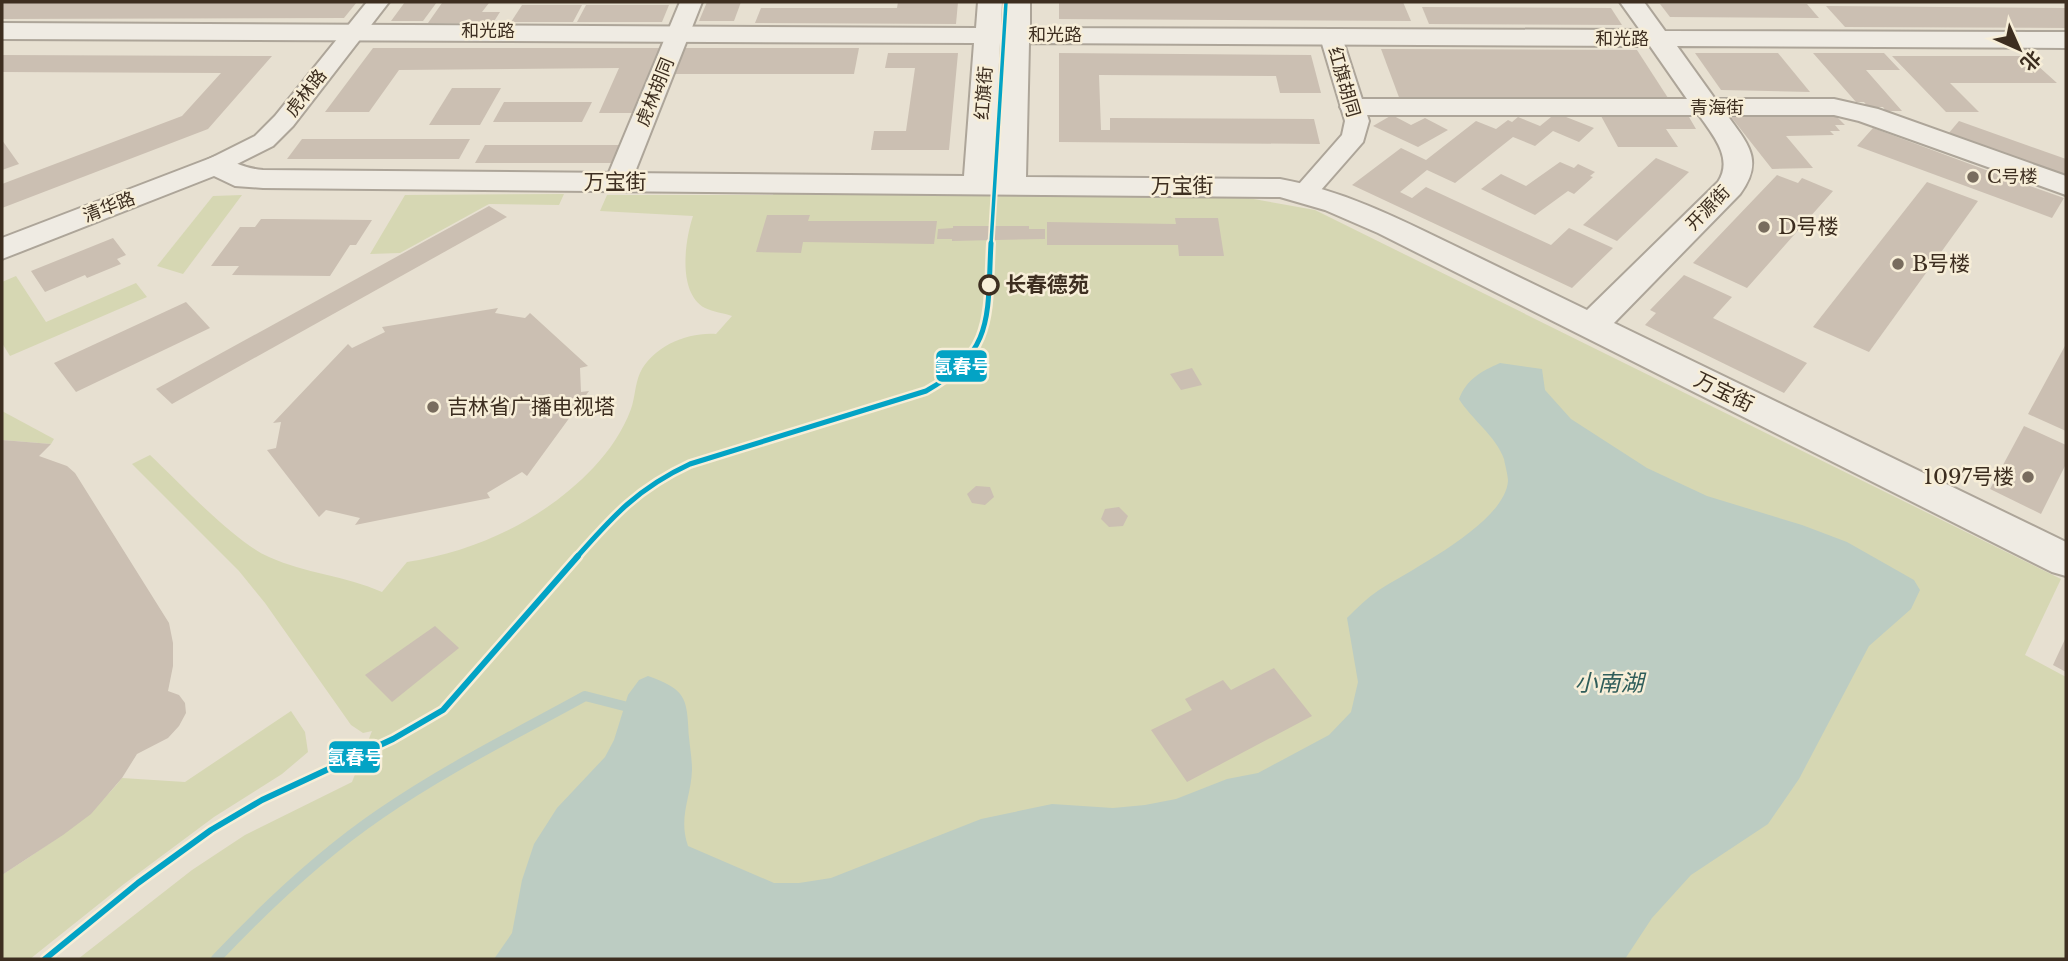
<svg xmlns="http://www.w3.org/2000/svg" width="2068" height="961" viewBox="0 0 2068 961" font-family="'Libre Baskerville','Noto Sans SC',serif">
<style>
.green{fill:#d6d7b3}
.water{fill:#bcccc2}
.lines{fill:none;stroke-linecap:round;stroke-linejoin:round}
.stream{stroke:#bcccc2;stroke-width:10}
.building{fill:#cbbfb2}
.minor-casing{stroke:#ada599;stroke-width:4}
.tertiary-casing{stroke:#ada599;stroke-width:4}
.minor{fill:#efebe3;fill-rule:evenodd}
.tertiary{fill:#efebe3;fill-rule:evenodd}
.tram-1-far2-casing{stroke:#f7eed8;stroke-width:7}
.tram-1-far1-casing{stroke:#f7eed8;stroke-width:10}
.tram-1-casing{stroke:#f7eed8;stroke-width:11}
.tram-1-far2{stroke:#03a3c5;stroke-width:3.5}
.tram-1-far1{stroke:#03a3c5;stroke-width:5}
.tram-1{stroke:#03a3c5;stroke-width:6}
.poi-dot{fill:#786c5e;stroke:#f7eed8;stroke-width:2.5}
.stop-dot{fill:#f7eed8;stroke:#3d2e20;stroke-width:3.5}
.labels{text-anchor:middle;dominant-baseline:central;stroke-width:5;stroke-linejoin:round;paint-order:stroke}
.far-street-label{font-size:18px;fill:#3d2e20;stroke:#f7eed8}
.far-poi-label{font-size:18px;fill:#3d2e20;stroke:#f7eed8;text-anchor:start}
.street-label{font-size:21px;fill:#3d2e20;stroke:#f7eed8}
.poi-label{font-size:21px;fill:#3d2e20;stroke:#f7eed8;text-anchor:start}
.stop-label{font-size:21px;font-weight:bold;fill:#3d2e20;stroke:#f7eed8;text-anchor:start}
.water-label{font-size:23px;font-style:italic;fill:#2f5d5a;stroke:#f7eed8}
.line-badge{stroke:#f7eed8;stroke-width:2.5}
.badge-label{font-size:19px;text-anchor:middle;font-weight:bold;fill:#fff}
</style>
<rect width="100%" height="100%" fill="#e7e0d1"/>
<g class="green">
<path d="M774,192L1248,198L1315,210L2061,579L2025,655L2066,677V959H78L192,870L245,835L352,782L372,731L363,733L351,725L265,603L239,571L132,464L150,455C180,483 233,541 269,557C304,573 346,576 382,592L407,562C477,551 544,520 594,467C609,451 623,431 631,409C635,398 635,384 640,373C653,346 688,332 716,334L732,316C724,313 713,312 705,308C677,293 685,240 693,216L600,211L607,195H773Z"/>
<path d="M564,194L559,205L489,204L400,253L370,254L405,195Z"/>
<path d="M242,195L183,274L157,266L213,196Z"/>
<path d="M16,276L46,322L136,283L147,297L10,356L2,343V282Z"/>
<path d="M2,411L54,439L51,444L2,440Z"/>
<path d="M291,711L305,732L308,752L282,774L214,817L124,884L30,959H2V875C46,846 89,820 122,778L185,782Z"/>
</g>
<path class="water" d="M1500,363L1542,369L1545,390L1571,419L1647,468L1707,496L1802,525L1847,542L1914,580L1920,590L1911,609L1869,646L1799,779L1768,824L1691,875L1652,918L1625,959H494L512,933L522,880L534,844L557,808L605,757L614,740L628,695L639,680L648,676C687,690 687,698 689,737C690,748 692,759 692,770C691,798 678,817 688,846L774,883H799L831,878L981,819L1052,804L1113,808L1145,805L1176,799L1227,779L1258,773L1329,735L1351,712L1358,682L1347,618C1357,608 1367,598 1379,590C1412,569 1505,523 1508,481C1508,475 1505,465 1504,459C1496,436 1472,420 1459,399C1467,379 1480,372 1500,363Z"/>
<g class="lines">
<path class="stream" d="M216,959C266,906 320,855 380,814C445,769 516,734 585,696L624,706"/>
</g>
<g class="building">
<path d="M2,2H357L344,18L2,19Z"/>
<path d="M405,2H437L423,21H391Z"/>
<path d="M707,2H741L734,21H699Z"/>
<path d="M898,2H958L956,24L755,23L761,8H897Z"/>
<path d="M1059,2H1403L1411,21L1059,19Z"/>
<path d="M442,3H489L482,12H500L493,23H428Z"/>
<path d="M1660,4H1807L1819,18L1670,17Z"/>
<path d="M522,5H582L573,22H511Z"/>
<path d="M586,5H669L662,22H577Z"/>
<path d="M1826,6L2066,8V28L1845,27Z"/>
<path d="M1422,7L1611,8L1622,25L1429,24Z"/>
<path d="M373,48H663L635,113H599L619,68L399,70L369,112H325Z"/>
<path d="M681,48H859L854,74H670Z"/>
<path d="M1381,49L1637,50L1670,101L1400,100Z"/>
<path d="M888,53H958L949,150H871L874,131H906L915,68H885Z"/>
<path d="M1059,53L1311,55L1321,93H1280L1276,76L1099,75L1101,130H1110V118L1314,119L1320,144L1059,142Z"/>
<path d="M1695,53H1778L1810,92L1721,90Z"/>
<path d="M1813,53H1884L1900,70H1866L1902,111H1886L1883,107H1868L1864,102H1856Z"/>
<path d="M2,55L272,56L208,129L2,208V184L182,116L221,73L2,72Z"/>
<path d="M1892,56H2027L2057,83H1950L1979,112H1946Z"/>
<path d="M452,88H501L480,125H429Z"/>
<path d="M504,102H592L582,122H493Z"/>
<path d="M1556,113L1594,128L1579,142L1553,131L1535,146L1513,137L1455,183L1427,170L1400,192L1412,198L1426,187L1551,245L1569,228L1613,248L1572,288L1352,185L1401,148L1426,160L1476,121L1496,129L1508,120L1512,122L1518,117L1540,126Z"/>
<path d="M1392,115L1411,125L1425,118L1448,130L1418,147L1373,126Z"/>
<path d="M1835,115L1845,125H1835L1840,131H1830L1834,135L1786,136L1813,168L1772,169L1731,117Z"/>
<path d="M1601,116L1689,117L1696,129H1666L1678,147H1618Z"/>
<path d="M1959,121L2066,159V176L1948,134Z"/>
<path d="M1873,128L2021,183L2064,198L2052,218L1857,146Z"/>
<path d="M302,139H470L459,159H287Z"/>
<path d="M2,140L19,164L2,170Z"/>
<path d="M485,145H622L614,163H475Z"/>
<path d="M1656,158L1689,172L1617,241L1583,225Z"/>
<path d="M1560,162L1574,168L1578,164L1595,172L1590,176L1593,177L1574,194L1568,191L1535,215L1481,189L1501,174L1526,186Z"/>
<path d="M1777,175L1798,183L1802,178L1833,191L1747,288L1693,263Z"/>
<path d="M1927,182L1978,201L1869,352L1813,327Z"/>
<path d="M489,206L507,217L172,404L156,389Z"/>
<path d="M767,215H810L808,221H937L934,244L803,242L801,253L756,252Z"/>
<path d="M1175,218H1218L1224,256H1179L1178,245H1047V222L1176,224Z"/>
<path d="M261,219H273L372,220L356,245H350L330,276L232,275L239,266H211L240,227H255Z"/>
<path d="M953,226H1029V229H1045V239L952,241V239H937L938,229L953,228Z"/>
<path d="M113,238L126,255L117,259L121,264L87,278L85,275L45,292L31,271Z"/>
<path d="M1684,275L1732,297L1713,318L1807,363L1784,393L1645,325L1656,313L1650,310Z"/>
<path d="M186,302L210,328L76,392L54,363Z"/>
<path d="M498,308L495,313L525,318L530,313L588,366L580,368L581,392L589,391L527,476L522,472L487,493L490,498L355,525L360,518L326,510L319,517L267,450L276,448L281,422L273,423L348,344L352,348L385,332L382,327Z"/>
<path d="M2066,344V431L2028,414Z"/>
<path d="M1192,368L1202,385L1181,390L1170,374Z"/>
<path d="M2024,426L2066,445V464L2041,514L1990,489Z"/>
<path d="M2,440L51,444L39,456L67,466L75,473L169,623L173,643V666L168,691L179,695L185,703L186,713L179,726L168,738L137,754L122,778L91,814L63,835L2,875Z"/>
<path d="M976,486L990,487L994,497L985,505L972,503L967,494Z"/>
<path d="M1119,507L1128,516L1123,526L1109,527L1101,519L1105,509Z"/>
<path d="M435,626L459,648L392,702L365,675Z"/>
<path d="M2066,637V672L2053,665Z"/>
<path d="M1274,668L1312,716L1187,782L1151,730L1192,710L1185,699L1223,680L1231,690Z"/>
</g>
<g class="lines">
<g class="minor-casing">
<g id="minor">
<path d="M367,2H389L293,126L273,146L225,170L216,173L207,170L203,165L207,160L255,136L275,116Z"/>
<path d="M680,2H702L631,182L627,187L618,190L609,187L605,182Z"/>
<path d="M1331,30L1339,32L1342,37L1369,121L1363,142L1314,198L1305,200L1296,198L1292,192L1342,135L1345,121L1320,37L1323,32Z"/>
</g>
</g>
<g class="tertiary-casing">
<path id="tertiary" d="M978,2H1002L1001,28H1004L1006,2H1030V28L1640,30L1620,2H1644L1665,31L2066,32V48L1677,46L1715,99H1834L1878,109L2066,176V195L1859,121L1834,115H1727C1749,145 1764,161 1740,194L1614,323L2066,542V576L2052,572L1378,233L1325,210L1280,197L263,188L235,186L214,176L2,259V238L216,156C236,161 240,168 263,170L964,176L974,43L2,39V23L976,28ZM1000,43H1004L996,177L993,176ZM1029,43L1650,46L1687,99H1354L1344,101L1340,107L1344,113L1354,115H1699C1712,134 1734,158 1718,182L1587,310C1542,288 1496,266 1451,244C1396,217 1341,190 1280,179L1026,177Z"/>
</g>
<use href="#minor" class="minor"/>
<use href="#tertiary" class="tertiary"/>
<g class="tram-1-far2-casing">
<path id="tram-1-far2" d="M991,244L1006,2"/>
</g>
<g class="tram-1-far1-casing">
<path id="tram-1-far1" d="M576,558C613,516 638,488 690,464L926,391C996,352 987,313 991,243"/>
</g>
<g class="tram-1-casing">
<path id="tram-1" d="M45,959L138,883L211,830L262,800L393,739L443,710L578,556"/>
</g>
<use href="#tram-1-far2" class="tram-1-far2"/>
<use href="#tram-1-far1" class="tram-1-far1"/>
<use href="#tram-1" class="tram-1"/>
</g>
<g class="poi-dot">
<circle cx="1973" cy="177" r="7"/>
<circle cx="1764" cy="227" r="7"/>
<circle cx="1898" cy="264" r="7"/>
<circle cx="433" cy="407" r="7"/>
<circle cx="2028" cy="477" r="7"/>
</g>
<circle class="stop-dot" cx="989" cy="285" r="9"/>
<g class="labels">
<g class="far-street-label">
<text x="488" y="31">和光路</text>
<text x="1055" y="35">和光路</text>
<text x="1622" y="39">和光路</text>
<text transform="translate(1344 82) rotate(74)">红旗胡同</text>
<text transform="translate(655 92) rotate(-68)">虎林胡同</text>
<text transform="translate(306 93) rotate(-52)">虎林路</text>
<text transform="translate(984 93) rotate(-86)">红旗街</text>
<text x="1717" y="108">青海街</text>
<text transform="translate(109 207) rotate(-21)">清华路</text>
<text transform="translate(1708 208) rotate(-46)">开源街</text>
</g>
<g class="far-poi-label">
<text x="1987" y="177">C号楼</text>
</g>
<g class="street-label">
<text x="615" y="182">万宝街</text>
<text x="1182" y="186">万宝街</text>
<text transform="translate(1724 392) rotate(26)">万宝街</text>
</g>
<g class="poi-label">
<text x="1778" y="227">D号楼</text>
<text x="1912" y="264">B号楼</text>
<text x="447" y="407">吉林省广播电视塔</text>
<text x="2014" y="477" text-anchor="end">1097号楼</text>
</g>
<g class="stop-label">
<text x="1005" y="285">长春德苑</text>
</g>
<g class="water-label">
<text x="1609" y="683">小南湖</text>
</g>
</g>
<g class="line-badge">
<rect x="935" y="349" width="53" height="34" rx="7" fill="#03a3c5"/>
<rect x="328" y="740" width="53" height="34" rx="7" fill="#03a3c5"/>
</g>
<g class="badge-label">
<text x="962" y="373">氢春号</text>
<text x="355" y="764">氢春号</text>
</g>
<rect width="2068" height="961" fill="none" stroke="#3d2e20" stroke-width="7"/>
<g transform="translate(2019 49) rotate(135)" stroke="#f7eed8" stroke-width="5" paint-order="stroke">
<path d="M0-5L12 26L0 18L-12 26Z" fill="#3d2e20"/>
<text y="-10" font-size="19" font-weight="bold" text-anchor="middle" fill="#3d2e20">北</text>
</g>
</svg>
